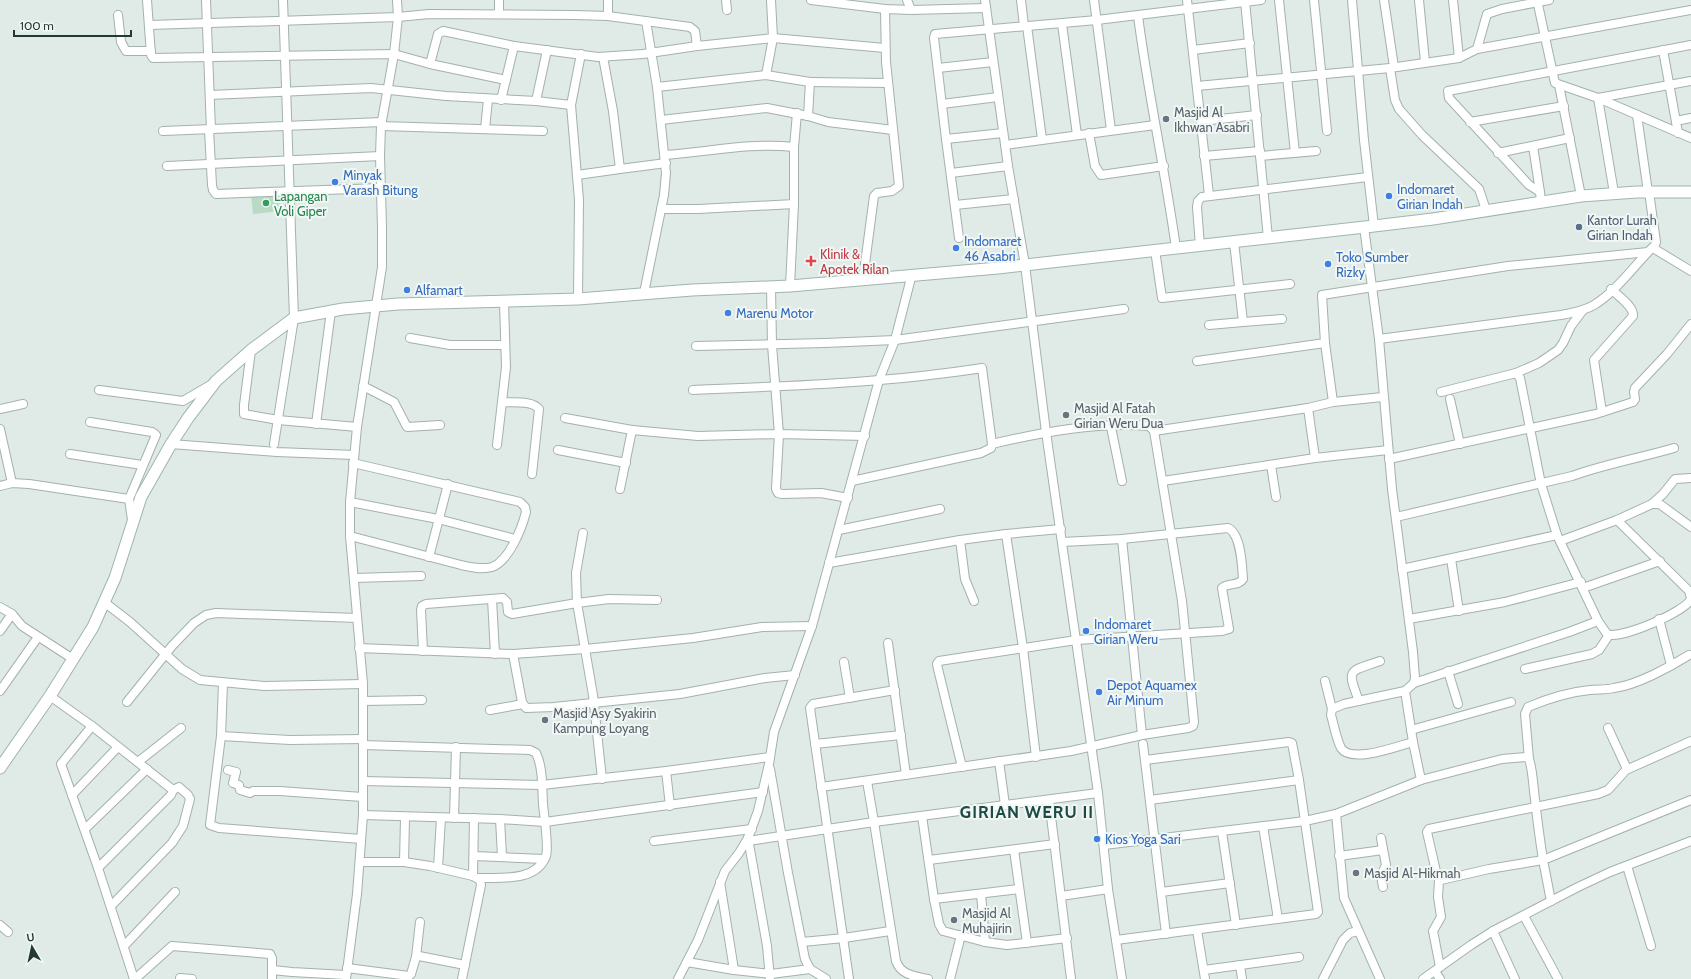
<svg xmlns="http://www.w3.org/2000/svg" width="1691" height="979" viewBox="0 0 1691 979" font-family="Cabin,sans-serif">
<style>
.green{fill:#b9dbc6}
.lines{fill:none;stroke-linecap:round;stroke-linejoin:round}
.street-casing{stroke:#a3b2ae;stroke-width:10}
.secondary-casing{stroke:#9fb5b0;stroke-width:13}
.street{stroke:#fff;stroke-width:8}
.secondary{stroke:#fff;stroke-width:11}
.worship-dot{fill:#6b7280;stroke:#f0f7f4;stroke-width:1.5}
.shop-dot{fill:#3f7fe0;stroke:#f0f7f4;stroke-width:1.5}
.leisure-dot{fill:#2e9e5b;stroke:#f0f7f4;stroke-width:1.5}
.service-dot{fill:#5c6f8a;stroke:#f0f7f4;stroke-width:1.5}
.health-dot{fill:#e0444e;stroke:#f0f7f4;stroke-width:1.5}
.labels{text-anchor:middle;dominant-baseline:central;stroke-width:4;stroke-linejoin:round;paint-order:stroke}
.worship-label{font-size:13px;fill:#5b616d;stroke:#f0f7f4;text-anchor:start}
.shop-label{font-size:13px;fill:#366cbe;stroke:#f0f7f4;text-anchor:start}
.leisure-label{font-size:13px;fill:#27864d;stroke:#f0f7f4;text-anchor:start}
.service-label{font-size:13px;fill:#4e5e75;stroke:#f0f7f4;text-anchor:start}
.health-label{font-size:13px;fill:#be3a42;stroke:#f0f7f4;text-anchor:start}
.district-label{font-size:17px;font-weight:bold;letter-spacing:1px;fill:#1e4b45;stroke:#f0f7f4}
</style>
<rect width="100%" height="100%" fill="#e0eae7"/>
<path class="green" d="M279,193L280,211L253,214L251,195Z"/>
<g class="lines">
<g class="street-casing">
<g id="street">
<path d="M147,0L151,55L153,58L394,54L430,64L506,80"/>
<path d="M206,0L211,130"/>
<path d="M726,0L727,10"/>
<path d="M811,0L885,9L911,10L986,8"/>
<path d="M907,0L911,10"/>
<path d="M985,0L1008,166L1025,265L1046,432L1098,793L1108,889L1122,979"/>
<path d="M1021,0L1024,26"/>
<path d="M1094,0L1111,130"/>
<path d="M1187,0L1209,195"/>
<path d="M1279,0L1295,153"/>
<path d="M1314,0L1327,131"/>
<path d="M1352,0L1364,140L1374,226"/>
<path d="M1384,0L1394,67"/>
<path d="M1419,0L1425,62"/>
<path d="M1453,0L1459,58"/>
<path d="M1537,0L1555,83L1598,98L1691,138"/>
<path d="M1245,1L1268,238"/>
<path d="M499,14V0"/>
<path d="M118,15L121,42L126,51H151"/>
<path d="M608,16V0"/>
<path d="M1138,16C1148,93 1165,170 1176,248"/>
<path d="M1062,24L1077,135"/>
<path d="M150,25L398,17L429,14L575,15L608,16L690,27L695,31L697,46L773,38L771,0"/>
<path d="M1027,26L1042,139"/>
<path d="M1477,49L1691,10"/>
<path d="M1193,50L1250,43"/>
<path d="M1663,50L1678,133"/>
<path d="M603,57L613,111L620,169L666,163"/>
<path d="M430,64L438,34L443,31L514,46L598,57L643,54L697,46"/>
<path d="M938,68L993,62"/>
<path d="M1390,68L1395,100L1399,109L1422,135L1479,189L1486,210"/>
<path d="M766,75L773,38L885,48"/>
<path d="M810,82L888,83"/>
<path d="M1559,85L1581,196"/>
<path d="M1197,86L1390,68L1459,58L1477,49L1487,14L1502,9L1549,0"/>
<path d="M657,87L766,75L810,82L808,116L767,108L661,120"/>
<path d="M210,95L371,88L446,96L536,101L547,50"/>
<path d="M501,100L514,46"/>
<path d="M536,101L571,105"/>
<path d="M942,104L998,97"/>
<path d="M1637,115L1648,192"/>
<path d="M808,116L828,122L893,130"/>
<path d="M1201,121L1257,115"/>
<path d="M1676,121L1691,118"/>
<path d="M1470,122L1564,106"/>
<path d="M381,126L543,131"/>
<path d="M485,129L488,99"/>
<path d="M209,130L212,185L213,190L216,194L381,188"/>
<path d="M163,131L382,122"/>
<path d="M1003,133L946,139L934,38L935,34L1097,20L1261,0"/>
<path d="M1089,133L1095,166L1101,175L1164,166"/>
<path d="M946,139L959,238"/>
<path d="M1005,145L1155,125"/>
<path d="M1533,146L1540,192"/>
<path d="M1498,153L1570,138"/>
<path d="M665,155C709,152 750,142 794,147L797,113"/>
<path d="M1204,156L1260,151"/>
<path d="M1260,156L1316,151"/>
<path d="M167,166L380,156"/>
<path d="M951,173L1008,166"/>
<path d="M577,175L620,169"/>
<path d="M1614,193L1598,98L1691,81"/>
<path d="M1541,201L1540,192L1529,185L1449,98L1448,91L1691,45"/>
<path d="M955,205L1014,199"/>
<path d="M661,209H698L794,204V147"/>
<path d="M1364,227L1379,339L1392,489L1413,652L1415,678L1414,683L1405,691L1413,742L1421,780L1336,814L1344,898L1380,979"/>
<path d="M1200,246L1197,207L1198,201L1202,197L1368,177"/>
<path d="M1653,248L1691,271"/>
<path d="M1155,250L1162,298L1290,284"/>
<path d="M863,279L874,196L877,193L892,191L899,186L886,62L885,9"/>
<path d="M790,286L794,204"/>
<path d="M771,287L772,345L779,434L776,489L778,493L782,494L821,493L848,498"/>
<path d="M644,293L664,195L666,173L657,87L646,21"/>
<path d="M578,299L579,200L571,105L581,54"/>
<path d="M1243,322L1282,319"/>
<path d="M1209,325L1243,322L1234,242"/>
<path d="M410,338L450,345H505"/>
<path d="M1379,339L1561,315C1572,313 1584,311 1594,305C1614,293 1632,269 1648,252"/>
<path d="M696,346L825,343L895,340L1124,309"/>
<path d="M251,350L244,405V414L278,420L357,427"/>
<path d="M1197,361L1325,343"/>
<path d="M1516,373L1539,363L1558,350L1563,343L1571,326L1583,310"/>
<path d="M363,386L394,402L407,427L440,425"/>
<path d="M99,390L183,401L212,384"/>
<path d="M693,390C790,386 887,383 982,368L992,444"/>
<path d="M1441,392L1516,373L1520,378L1541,484L1557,535L1598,621L1607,634C1620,640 1685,612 1691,599"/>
<path d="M1450,399L1460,444"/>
<path d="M502,402C513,403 532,400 539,409L532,474"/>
<path d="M1333,402L1325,343L1322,295L1508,266L1648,252L1655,245L1656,242L1649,192"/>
<path d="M1308,408L1315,458"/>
<path d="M0,409L23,404"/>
<path d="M1602,412L1594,360L1633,316C1634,306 1618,296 1611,289"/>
<path d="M565,418L632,430"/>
<path d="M90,422L152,432L156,435L129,499L132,520"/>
<path d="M316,424L331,311"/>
<path d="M1111,427L1122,481"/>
<path d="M0,429L12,483"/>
<path d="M1154,431L1308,408L1333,402L1383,397"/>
<path d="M171,444L277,452L354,455"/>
<path d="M274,444L294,318L283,0"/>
<path d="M497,445L506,367L504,302"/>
<path d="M558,450L626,463"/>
<path d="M70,454L142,465"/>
<path d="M1389,459L1596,414L1633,402L1635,399L1634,392L1635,388L1667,354L1691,324"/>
<path d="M1271,465L1276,497"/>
<path d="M1163,481L1315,458L1388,450"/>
<path d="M0,486L12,483L29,484L129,499"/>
<path d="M620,489L632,430L698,436L779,434L865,436"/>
<path d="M350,502L438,519L515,539"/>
<path d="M1653,503L1663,494L1675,479L1691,478"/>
<path d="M1396,517L1572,476C1605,464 1640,458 1674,448"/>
<path d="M1617,520L1689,591L1691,598"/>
<path d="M839,530L940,509"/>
<path d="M583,533L576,573L577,603L609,599L657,600"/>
<path d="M350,536L461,565C470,567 482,570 492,567C509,561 522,528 526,512L525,507L520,502L353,463"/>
<path d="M1122,539L1142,735"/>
<path d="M1560,541L1617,520L1654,503L1661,505L1691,527"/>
<path d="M429,557L448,484"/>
<path d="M1451,559L1459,611"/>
<path d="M829,563L960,540"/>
<path d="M1402,569L1557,535"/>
<path d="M354,578L421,576"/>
<path d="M1583,588L1660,561"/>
<path d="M492,599L495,654"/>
<path d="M974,601L965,579L960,540L1006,534"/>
<path d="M104,602L130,622L182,669L200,680L264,686L363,684"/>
<path d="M0,607L12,614L22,626L73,659"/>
<path d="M1409,619L1505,602L1581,582"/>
<path d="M1659,619L1671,665"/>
<path d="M0,631L12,614"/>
<path d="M888,643L906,775"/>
<path d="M359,648L513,654L585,649L693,638L762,627L812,626"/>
<path d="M423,651L421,610L422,606L426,604L503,598L507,602L508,612L512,614L577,603L593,695L602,779"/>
<path d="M513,654L522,702L526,708L554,707L680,694L765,678L795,675"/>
<path d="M844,662L850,698"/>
<path d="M1525,669L1592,654L1599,650L1609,635"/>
<path d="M1448,671L1458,704"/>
<path d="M1325,681L1332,709"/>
<path d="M223,683L221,736L210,825L219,828L361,839"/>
<path d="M1414,683L1569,632L1598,621"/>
<path d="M0,691L38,637"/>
<path d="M1405,691L1344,704L1332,709L1331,715C1334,725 1336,738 1341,748C1351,764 1398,746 1413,742"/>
<path d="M50,696L92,726L173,790L171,795L98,868L134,979"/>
<path d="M363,701L422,700"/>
<path d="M1359,701C1346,668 1349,672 1380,661"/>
<path d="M127,702L172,646L194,623L206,615L216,613L357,618"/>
<path d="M490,710L523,704"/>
<path d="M92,726L61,764L98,868"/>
<path d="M1608,728L1627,769"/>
<path d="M1411,730L1511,702"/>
<path d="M221,736L290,740L363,739"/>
<path d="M815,744L901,735"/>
<path d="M1143,744L1166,934"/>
<path d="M363,745L530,750L536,753C543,767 542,788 543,804C544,816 549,846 546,856C536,883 498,877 477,878"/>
<path d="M1036,757L1023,648L1006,534L1061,529"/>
<path d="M1529,759L1525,714L1528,707C1547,699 1569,692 1590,690C1598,689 1606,690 1614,688C1637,685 1670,667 1689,655"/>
<path d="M999,761L1005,805"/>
<path d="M138,762L181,728"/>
<path d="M962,767L938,669L937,664L939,661L1076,640L1222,631L1229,629L1222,588C1228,582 1238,587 1243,579C1242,565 1241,534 1228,528L1122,539L1062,542"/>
<path d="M770,769L788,873L805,959L810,969"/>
<path d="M228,770L236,772L233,783L239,785L240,790L250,793L253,791H280L362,797"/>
<path d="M666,771L670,806"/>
<path d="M1421,780L1502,759L1526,757L1529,759C1533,771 1533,786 1535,799C1537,819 1540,840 1543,860L1489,869L1441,880L1437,876L1427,832L1429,829L1598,794L1608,790L1626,770L1691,741"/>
<path d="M363,781L542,785L666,771L770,757"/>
<path d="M821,787L1071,751L1142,735L1188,728L1193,726L1194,722L1182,601L1154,431L1149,426C1096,422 1043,432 992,444L991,448L981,453L852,481"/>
<path d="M72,795L118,747"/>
<path d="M1049,800L1071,979"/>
<path d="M1150,800L1299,780"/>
<path d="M363,815L500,819L545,822L763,792"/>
<path d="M922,816L934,899L939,924L943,931L985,942L1007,945L1067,938"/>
<path d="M454,818L456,747"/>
<path d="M500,819L502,856"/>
<path d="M1263,826L1278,919"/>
<path d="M85,829L147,769"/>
<path d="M1222,832L1236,925"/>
<path d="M748,838L767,946L770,979"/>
<path d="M1381,838L1386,865L1381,876L1383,887"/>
<path d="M654,841L752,829"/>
<path d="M748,841L874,822L867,781"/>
<path d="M1104,845L1305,821L1336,814"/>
<path d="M1014,850L1027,943"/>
<path d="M474,856L544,859"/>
<path d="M1339,856L1383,850"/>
<path d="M929,860L1055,844"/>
<path d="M360,862H404L430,866L473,876L480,880L481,885L462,979"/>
<path d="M404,862L405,818"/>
<path d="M1627,866L1651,946"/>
<path d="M438,868L441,818"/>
<path d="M473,876L474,818"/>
<path d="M1439,880L1438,897L1441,917L1433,931L1440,967"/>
<path d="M720,882L734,970"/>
<path d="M1161,892L1230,883"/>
<path d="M981,894L985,942"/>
<path d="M1061,896L1108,889"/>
<path d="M934,899L1019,889"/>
<path d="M1551,901L1543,860L1691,800"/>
<path d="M111,906L172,843L183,826L190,799L188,795L179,787L173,790"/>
<path d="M1524,916L1558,979"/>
<path d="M0,925L8,932"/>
<path d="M1197,930L1205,979"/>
<path d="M1493,931L1515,979"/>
<path d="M1116,940L1316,914L1318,912L1299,780L1292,743L1289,742L1145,760"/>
<path d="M802,942L844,938L890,931"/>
<path d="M124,946L175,892"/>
<path d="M416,957L420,922"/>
<path d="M687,962L734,970L771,974L810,969L826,979"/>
<path d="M1240,965L1242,979"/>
<path d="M347,968L409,976L411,974L416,957L419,956L465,965"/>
<path d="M272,970L292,972L346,975"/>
<path d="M1204,970L1299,957"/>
<path d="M1435,971L1440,979"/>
<path d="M180,978L192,979"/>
<path d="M135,979L172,946L270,954L272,958V979"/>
<path d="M346,979L357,894L363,815V684L350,536V502L357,427L382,267V227L380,156L381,126L394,54L398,17L397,0"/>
<path d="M678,979L698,940L725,871L739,853L748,838L758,811L769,764L774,732L812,626L879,380L895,340L912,274"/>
<path d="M849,979L810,708L813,704L895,690"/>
<path d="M928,979C914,976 901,975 896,961L874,822L1098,793"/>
<path d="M950,979L961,935"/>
<path d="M1323,979L1343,940L1350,933L1358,931"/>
<path d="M1423,979L1471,945L1493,931L1578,887L1610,872L1691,841"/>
</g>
</g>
<g class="secondary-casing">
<path id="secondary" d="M0,768L50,696L93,627L115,578L141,497L171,444L188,418L216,381L251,350L294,318L343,309L398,304L578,299L692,290L790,286L998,268L1374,226L1433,219L1581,196L1637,192H1691"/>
</g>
<use href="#street" class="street"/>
<use href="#secondary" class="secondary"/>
</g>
<g class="worship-dot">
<circle cx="1166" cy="119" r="4"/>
<circle cx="1066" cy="415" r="4"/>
<circle cx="545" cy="720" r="4"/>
<circle cx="1356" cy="873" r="4"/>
<circle cx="954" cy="920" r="4"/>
</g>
<g class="shop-dot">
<circle cx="335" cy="182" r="4"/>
<circle cx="1389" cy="196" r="4"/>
<circle cx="956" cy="248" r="4"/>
<circle cx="1328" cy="264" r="4"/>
<circle cx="407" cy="290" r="4"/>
<circle cx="728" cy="313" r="4"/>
<circle cx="1086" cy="631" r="4"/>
<circle cx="1099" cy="692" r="4"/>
<circle cx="1097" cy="839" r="4"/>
</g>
<circle class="leisure-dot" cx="266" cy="203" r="4"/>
<circle class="service-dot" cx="1579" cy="227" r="4"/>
<path class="health-dot" d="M809 255h4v4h4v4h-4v4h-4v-4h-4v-4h4z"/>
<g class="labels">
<g class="worship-label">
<text x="1174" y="112">Masjid Al<tspan x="1174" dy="15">Ikhwan Asabri</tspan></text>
<text x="1074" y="408">Masjid Al Fatah<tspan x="1074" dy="15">Girian Weru Dua</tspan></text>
<text x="553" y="713">Masjid Asy Syakirin<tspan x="553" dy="15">Kampung Loyang</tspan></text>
<text x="1364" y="873">Masjid Al-Hikmah</text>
<text x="962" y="913">Masjid Al<tspan x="962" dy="15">Muhajirin</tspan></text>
</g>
<g class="shop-label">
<text x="343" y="175">Minyak<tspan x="343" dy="15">Varash Bitung</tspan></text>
<text x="1397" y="189">Indomaret<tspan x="1397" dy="15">Girian Indah</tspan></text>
<text x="964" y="241">Indomaret<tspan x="964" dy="15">46 Asabri</tspan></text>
<text x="1336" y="257">Toko Sumber<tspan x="1336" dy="15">Rizky</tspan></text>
<text x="415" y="290">Alfamart</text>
<text x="736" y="313">Marenu Motor</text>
<text x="1094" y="624">Indomaret<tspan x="1094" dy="15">Girian Weru</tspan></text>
<text x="1107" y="685">Depot Aquamex<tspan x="1107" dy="15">Air Minum</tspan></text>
<text x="1105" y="839">Kios Yoga Sari</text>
</g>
<g class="leisure-label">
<text x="274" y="196">Lapangan<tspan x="274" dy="15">Voli Giper</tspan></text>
</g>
<g class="service-label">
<text x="1587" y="220">Kantor Lurah<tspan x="1587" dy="15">Girian Indah</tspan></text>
</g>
<g class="health-label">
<text x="820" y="254">Klinik &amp;<tspan x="820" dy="15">Apotek Rilan</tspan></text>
</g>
<g class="district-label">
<text x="1027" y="812">GIRIAN WERU II</text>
</g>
</g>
<g transform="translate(32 947) rotate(351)" stroke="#f0f7f4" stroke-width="3" paint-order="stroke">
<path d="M0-3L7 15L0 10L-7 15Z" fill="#213a36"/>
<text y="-6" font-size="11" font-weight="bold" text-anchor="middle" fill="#213a36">U</text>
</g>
<path d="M14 30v6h117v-6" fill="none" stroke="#213a36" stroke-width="2"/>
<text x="20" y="30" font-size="12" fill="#213a36" stroke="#f0f7f4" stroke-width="3" paint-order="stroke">100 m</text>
</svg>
